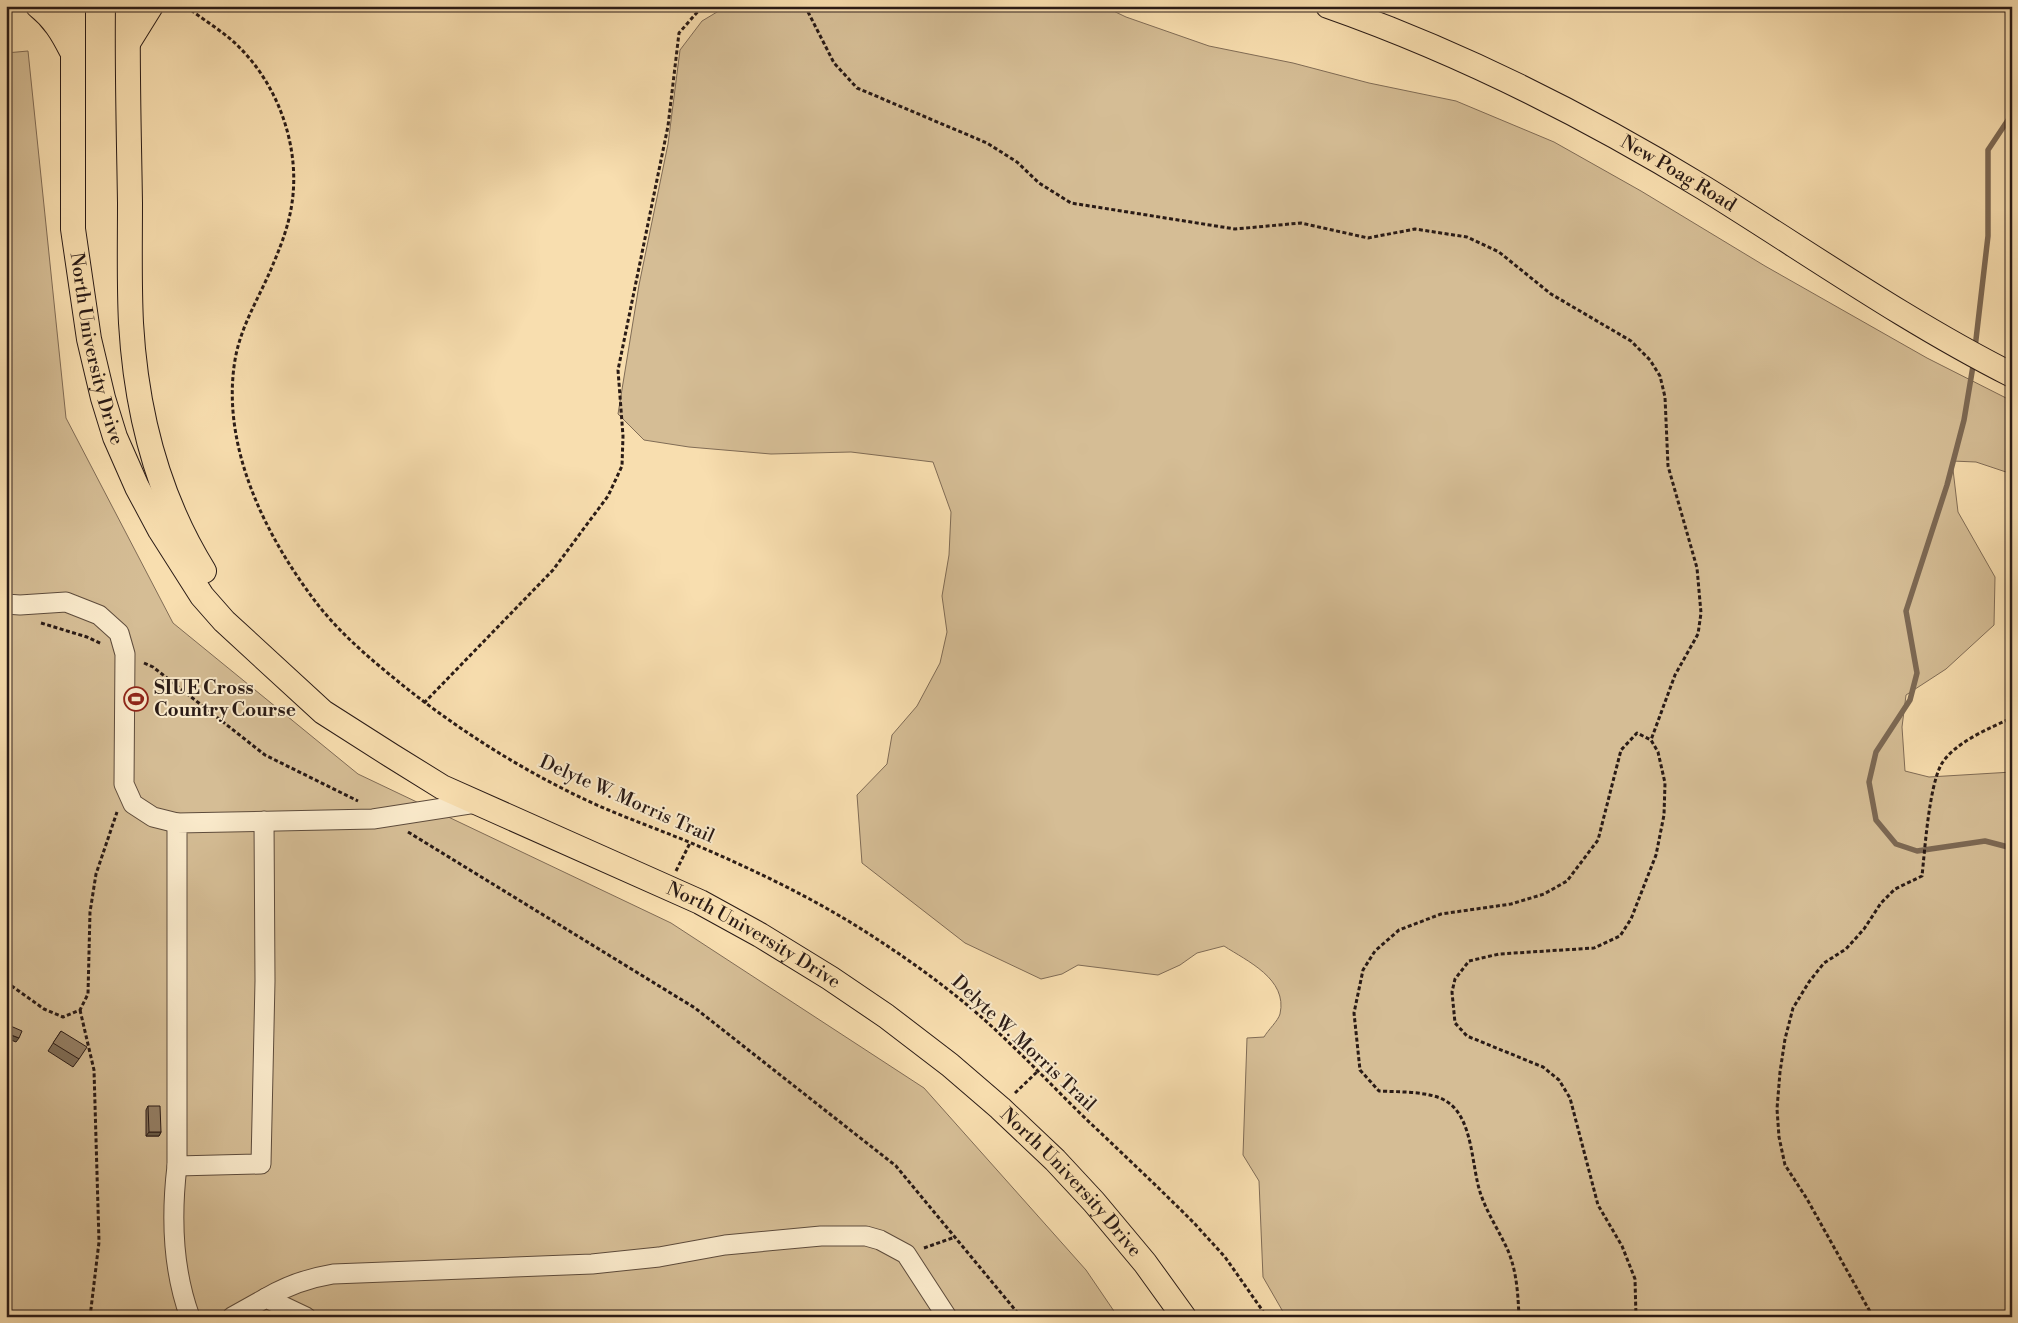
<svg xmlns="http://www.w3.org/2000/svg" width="2018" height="1323" viewBox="0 0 2018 1323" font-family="'Libre Bodoni',serif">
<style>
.green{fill:#d5bd95;stroke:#806c56}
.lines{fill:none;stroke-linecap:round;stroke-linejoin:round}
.stream{stroke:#7c6853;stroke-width:5.5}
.minor-casing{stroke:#5e4c3c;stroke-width:21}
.major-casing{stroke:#2a1b16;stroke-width:26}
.path{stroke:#2a1b16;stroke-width:3;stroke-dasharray:4 2.5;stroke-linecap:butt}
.minor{stroke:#faeacb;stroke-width:19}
.major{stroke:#f8deaf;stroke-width:24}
.wall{fill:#806e58;stroke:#2a1b16}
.shaded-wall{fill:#685a47;stroke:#2a1b16}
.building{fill:#958066;stroke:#2a1b16}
.labels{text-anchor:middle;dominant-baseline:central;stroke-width:4;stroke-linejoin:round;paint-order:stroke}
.street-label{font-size:19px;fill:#2a1b16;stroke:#faeacb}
.poi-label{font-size:19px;font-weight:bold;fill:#2a1b16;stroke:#faeacb;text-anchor:start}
</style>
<rect width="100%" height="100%" fill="#f8deaf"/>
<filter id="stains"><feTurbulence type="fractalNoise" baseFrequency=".004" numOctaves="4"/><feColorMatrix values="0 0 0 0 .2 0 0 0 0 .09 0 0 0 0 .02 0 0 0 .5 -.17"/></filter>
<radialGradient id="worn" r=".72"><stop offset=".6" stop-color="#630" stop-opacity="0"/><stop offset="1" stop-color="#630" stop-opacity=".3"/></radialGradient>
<g class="green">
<path d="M727,6H1103L1126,17L1209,46L1293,63L1369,83L1456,101L1554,142L1641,191L1765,266L1927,358L2012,401V474L1976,462L1952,461L1958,512L1995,577L1994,625L1946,669L1906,695L1902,727L1905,771L1929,777L2012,772V1317H1286L1263,1277L1259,1181L1243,1155L1247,1038L1264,1037C1268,1030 1278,1021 1280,1014C1288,979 1247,961 1224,946L1197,953L1180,965L1158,975L1078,965L1062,974L1041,979L965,943L862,863L857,795L887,764L892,735L917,706L940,663L947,632L942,596L949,555L951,512L933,462L851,452L771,454L689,447L644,440L618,414L639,285L668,144L680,50L702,21Z"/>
<path d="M28,51L66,418L173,623L358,774L671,923L924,1088L1086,1270L1118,1317H6V53Z"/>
</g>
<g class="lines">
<g class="stream">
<path d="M1975,348L1988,236V150L2012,114"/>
<path d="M1974,360L1964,420L1947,485L1906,611L1917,673L1910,700L1876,752L1869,782L1876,820L1896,844L1917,851L1985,841L2012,848"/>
</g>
<g class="minor-casing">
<g id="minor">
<path d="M6,604L20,605L66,602L99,615L119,633L125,654L124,784L133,804L153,817L177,823"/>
<path d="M177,1166L261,1164L265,981L264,821"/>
<path d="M266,1298C288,1285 309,1278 333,1274L592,1264L659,1257L725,1245L821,1236H866L880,1240L906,1254L947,1317"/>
<path d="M190,1317C172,1268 171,1217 177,1166V823L373,819L476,803"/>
<path d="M232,1317L266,1298L306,1317"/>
</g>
</g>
<g class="major-casing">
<g id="major">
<path d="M38,6C54,19 62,32 71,50"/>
<path id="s1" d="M73,6V229L89,339L103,398L115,437L137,487L160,530L202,596L224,621L323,712L392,756L442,787L700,902L760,935L830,978L886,1016L950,1065L1000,1108L1055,1160L1094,1202L1145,1263L1184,1317"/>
<path d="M128,6C127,72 129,137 130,203C130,243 129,283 131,323C136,410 158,497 204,571"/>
<path id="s2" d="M1328,6C1459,52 1586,116 1704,188C1806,251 1905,321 2012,375"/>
<path d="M128,43L151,6"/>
</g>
</g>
<g class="path">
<path d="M186,6C204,21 225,32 241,49C280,89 300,149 292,203C289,224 282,243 274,262C261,295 241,324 235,360C221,444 263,531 312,597C336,630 369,658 400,683C457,729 520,769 586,800C618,815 652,827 684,840C741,864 797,890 850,922C892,948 934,977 972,1009C1012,1043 1048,1082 1086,1119C1122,1153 1159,1188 1194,1223L1225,1257L1267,1317"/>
<path d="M805,6L834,63L857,88L987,143L1017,162L1039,183L1071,203L1235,229L1301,223L1368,238L1415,229L1467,237L1499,252L1551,294L1631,341L1650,360L1660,376L1665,397L1668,466L1697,568L1701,613L1698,634L1675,675L1651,740"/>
<path d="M41,623L87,637L102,644"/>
<path d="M144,663L153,667L265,755L358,801"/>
<path d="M424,703L553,570L608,496L622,466L623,436L618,370L668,126L679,33L700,9L708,6"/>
<path d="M408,832L695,1008L896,1166L1021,1317"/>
<path d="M676,871L690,843"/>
<path d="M6,982L44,1009L63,1017L80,1010L88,994L90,912L96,874L117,812"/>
<path d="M80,1010L94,1070L99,1242L90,1317"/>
<path d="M1015,1093L1038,1071"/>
<path d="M924,1248L955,1237"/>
<path d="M6,1315L12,1317"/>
<path d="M1519,1317C1518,1295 1517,1274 1509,1253C1501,1234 1488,1215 1481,1195C1471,1167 1474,1118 1446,1101C1430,1091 1397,1092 1379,1091L1360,1070L1354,1013L1363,970L1375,951L1399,930L1441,914L1511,904L1544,894L1567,881L1598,840L1621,750L1637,733L1651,740L1658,752L1665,783L1664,815L1656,855L1631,919L1620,936L1594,948L1499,954L1469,961L1455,979L1452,992L1455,1023L1467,1036L1543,1067L1559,1080L1570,1098L1598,1205L1622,1246L1635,1279L1636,1317"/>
<path d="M1873,1317L1807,1199L1785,1165L1779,1137L1777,1109L1780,1072L1785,1039L1793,1008L1809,982L1824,963L1846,949L1864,929L1881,903L1895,889L1922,876C1925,848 1929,788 1941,765C1952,744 1991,727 2012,718"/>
</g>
<use href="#minor" class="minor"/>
<use href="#major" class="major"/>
</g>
<g class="wall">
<path d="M61,1031L79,1059L73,1067L48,1051Z"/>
<path d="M148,1106L161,1132L159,1136H146V1110Z"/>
</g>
<g class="shaded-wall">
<path d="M6,1033L19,1038L16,1042L6,1038Z"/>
<path d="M149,1132H161L159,1136H146Z"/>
</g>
<g class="building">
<path d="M6,1024L22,1031L19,1038L6,1033Z"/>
<path d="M61,1031L87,1047L79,1059L53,1043Z"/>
<path d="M148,1106H160L161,1132H149Z"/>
</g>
<defs>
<g id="stadium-ring" transform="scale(1.25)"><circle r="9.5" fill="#faeacb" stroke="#8f2418" stroke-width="1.5"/><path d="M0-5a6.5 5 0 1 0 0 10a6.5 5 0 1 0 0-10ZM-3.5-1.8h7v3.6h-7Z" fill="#8f2418"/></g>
</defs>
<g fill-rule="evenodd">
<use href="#stadium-ring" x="136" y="699"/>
</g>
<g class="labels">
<g class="street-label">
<text stroke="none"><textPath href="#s2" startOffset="389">New Poag Road</textPath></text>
<text stroke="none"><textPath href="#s1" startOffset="345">North University Drive</textPath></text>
<text transform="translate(627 799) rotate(24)">Delyte W. Morris Trail</text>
<text stroke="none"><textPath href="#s1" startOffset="1271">North University Drive</textPath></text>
<text transform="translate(1024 1043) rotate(43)">Delyte W. Morris Trail</text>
<text stroke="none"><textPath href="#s1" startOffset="1676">North University Drive</textPath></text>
</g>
<g class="poi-label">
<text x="154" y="688">SIUE Cross<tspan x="154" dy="22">Country Course</tspan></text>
</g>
</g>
<rect width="2018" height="1323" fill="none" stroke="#f8deaf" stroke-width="25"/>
<rect x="8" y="8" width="2003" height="1308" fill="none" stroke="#2a1b16" stroke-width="2.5"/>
<rect x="12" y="12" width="1993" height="1298" fill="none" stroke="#2a1b16"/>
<rect width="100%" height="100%" filter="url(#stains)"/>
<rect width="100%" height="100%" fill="url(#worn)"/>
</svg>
